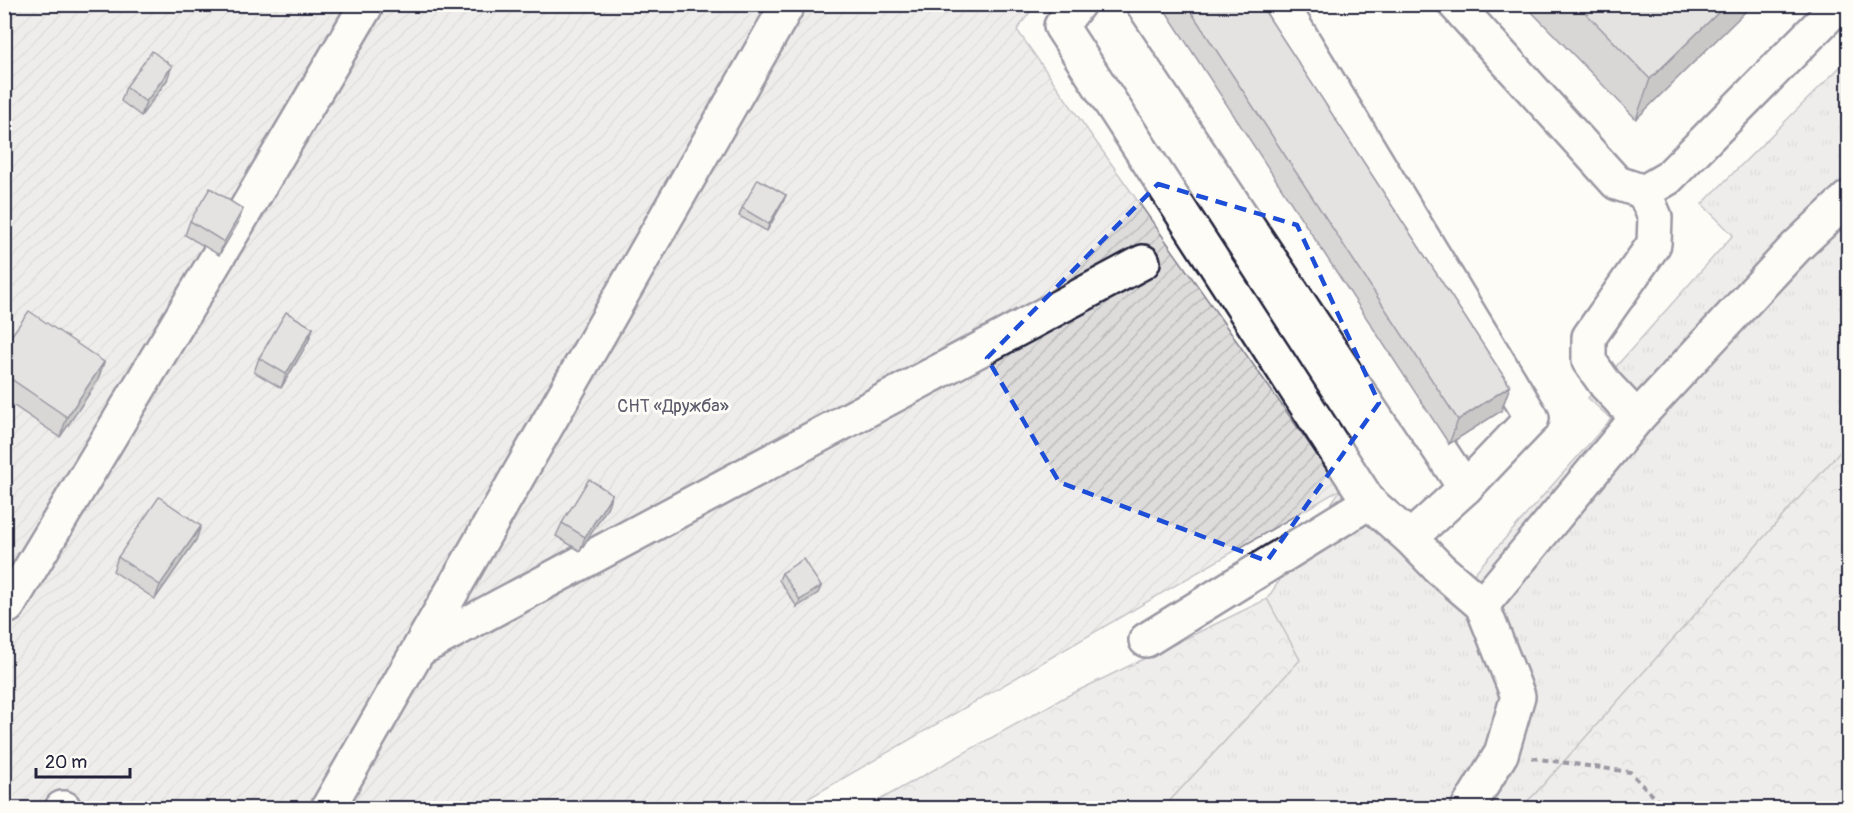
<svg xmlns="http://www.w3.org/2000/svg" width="1853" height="813" viewBox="0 0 1853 813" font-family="Pangolin,sans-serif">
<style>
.grass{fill:url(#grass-tufts);stroke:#807f8b;stroke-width:1.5}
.forest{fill:url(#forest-crowns);stroke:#807f8b;stroke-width:1.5}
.garden{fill:url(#garden-furrows);stroke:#807f8b;stroke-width:1.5}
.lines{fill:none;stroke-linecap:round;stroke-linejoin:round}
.minor-casing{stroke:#22223b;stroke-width:38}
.path{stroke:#22223b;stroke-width:4;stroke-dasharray:6 4.5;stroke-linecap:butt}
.minor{stroke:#fdfcf7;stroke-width:33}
.wall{fill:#aaaaac;stroke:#22223b;stroke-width:1.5}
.shaded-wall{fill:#8b8b8c;stroke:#22223b;stroke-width:1.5}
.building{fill:#c6c6c8;stroke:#22223b;stroke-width:1.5}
.marked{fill:none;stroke:#1d4ed8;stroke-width:4.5;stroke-dasharray:12 8;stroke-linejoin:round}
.labels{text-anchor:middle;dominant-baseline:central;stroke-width:6;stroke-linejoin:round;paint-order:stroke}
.park-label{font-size:18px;fill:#5a5a6b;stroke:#fdfcf7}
</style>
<defs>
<pattern id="grass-tufts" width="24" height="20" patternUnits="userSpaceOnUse" patternTransform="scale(1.5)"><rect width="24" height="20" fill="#dddcdb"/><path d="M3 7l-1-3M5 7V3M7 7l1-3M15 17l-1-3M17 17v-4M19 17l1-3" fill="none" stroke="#bdbcbd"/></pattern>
<pattern id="forest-crowns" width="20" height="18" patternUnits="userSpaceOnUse" patternTransform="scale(1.5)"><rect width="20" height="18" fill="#dddcdb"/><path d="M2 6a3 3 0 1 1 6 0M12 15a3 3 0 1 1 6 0" fill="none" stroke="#bdbcbd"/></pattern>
<pattern id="garden-furrows" width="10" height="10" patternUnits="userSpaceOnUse" patternTransform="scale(1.5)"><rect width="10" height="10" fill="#dddcdb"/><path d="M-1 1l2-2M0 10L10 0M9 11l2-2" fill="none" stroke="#bdbcbd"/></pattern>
</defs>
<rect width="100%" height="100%" fill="#fdfcf7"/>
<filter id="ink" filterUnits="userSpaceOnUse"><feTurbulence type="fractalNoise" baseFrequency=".0167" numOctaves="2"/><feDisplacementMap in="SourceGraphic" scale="12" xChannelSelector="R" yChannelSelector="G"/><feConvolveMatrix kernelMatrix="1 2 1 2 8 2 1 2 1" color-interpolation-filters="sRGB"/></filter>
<g filter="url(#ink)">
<path class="grass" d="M1848,59V443L1535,794L1520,808H1163L1300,660L1267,599L1341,489L1455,595L1611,419L1588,398L1733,235L1702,204Z"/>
<g class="forest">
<path d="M1848,443V808H1520L1535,794Z"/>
<path d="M1267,599L1300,660L1163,808H865L1065,697Z"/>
</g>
<path class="garden" d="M5,5H1035L1017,30L1341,489L792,808H118L100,799L92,808H5Z"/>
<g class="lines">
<g class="minor-casing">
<g id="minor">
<path d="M1078,4L1061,26L1369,502"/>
<path d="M1143,4L1465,488"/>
<path d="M1281,4L1532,418L1465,488L1410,538"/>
<path d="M1455,4L1617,183L1644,192L1668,178L1840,4"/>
<path d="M1637,418L1606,385L1589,361V337L1654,244L1655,217L1644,192"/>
<path d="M1482,605L1637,418L1796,247L1848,198"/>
<path d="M8,606L238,223L367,4"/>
<path d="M1146,640L1369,502L1410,538L1440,569L1482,605L1518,696L1501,754L1468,808"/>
<path d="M420,649L1143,262"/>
<path d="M62,808H64"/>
<path d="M328,808L788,4"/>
</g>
</g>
<path class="path" d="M1532,758L1630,772L1665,808"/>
<use href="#minor" class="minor"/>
</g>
<g class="wall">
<path d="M1161,4H1260L1510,386L1501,411L1449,444Z"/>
<path d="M1524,4H1753L1636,119Z"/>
<path d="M167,80L141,116L121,101L126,87Z"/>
<path d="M786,195L783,202L767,231L739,216L742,208Z"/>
<path d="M190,221L238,223L219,255L185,235Z"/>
<path d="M313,328L308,342L281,388L254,372L259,358Z"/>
<path d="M4,346L104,362L97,382L60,437L4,399Z"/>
<path d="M612,494L607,508L580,551L556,536L562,523Z"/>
<path d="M196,540L155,599L113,571L118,557Z"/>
<path d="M782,573L821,586L818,593L797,607L779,580Z"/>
</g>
<g class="shaded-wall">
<path d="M1727,4H1753L1636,119L1650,79Z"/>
<path d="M172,66L167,80L141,116L146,102Z"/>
<path d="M786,195L783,202L767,231L769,224Z"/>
<path d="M243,209L238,223L219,255L224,242Z"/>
<path d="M313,328L308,342L281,388L286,374Z"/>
<path d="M104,362L97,382L60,437L67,417Z"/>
<path d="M1510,386L1501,411L1449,444L1458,420Z"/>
<path d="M612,494L607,508L580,551L585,537Z"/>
<path d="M201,526L196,540L155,599L160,585Z"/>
<path d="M821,586L818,593L797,607L800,600Z"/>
</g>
<g class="building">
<path d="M1186,4H1260L1510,386L1458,420Z"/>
<path d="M1577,4H1727L1650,79Z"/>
<path d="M152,51L172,66L146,102L126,87Z"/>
<path d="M758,179L786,195L769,224L742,208Z"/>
<path d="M210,188L243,209L224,242L190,221Z"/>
<path d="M29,311L104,362L67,417L4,374V346Z"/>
<path d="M286,312L313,328L286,374L259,358Z"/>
<path d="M589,479L612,494L585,537L562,523Z"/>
<path d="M159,497L201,526L160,585L118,557Z"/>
<path d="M803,559L821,586L800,600L782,573Z"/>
</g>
</g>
<path d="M0 0H1853V813H0ZM1158,184L1297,225L1379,403L1267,561L1059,482L987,358Z" fill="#fdfcf7" fill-opacity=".55" fill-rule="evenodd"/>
<path class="marked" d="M1158,184L1297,225L1379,403L1267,561L1059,482L987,358Z"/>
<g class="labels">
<g class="park-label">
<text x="673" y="406">СНТ «Дружба»</text>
</g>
</g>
<rect width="1853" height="813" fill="none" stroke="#fdfcf7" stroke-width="24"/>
<rect x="12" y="12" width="1829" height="789" fill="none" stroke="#22223b" stroke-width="2" filter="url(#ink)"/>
<path d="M36 768v9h94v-9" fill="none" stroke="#22223b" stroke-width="3"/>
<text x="45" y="768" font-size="18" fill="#22223b" stroke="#fdfcf7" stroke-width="4.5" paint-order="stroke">20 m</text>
</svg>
